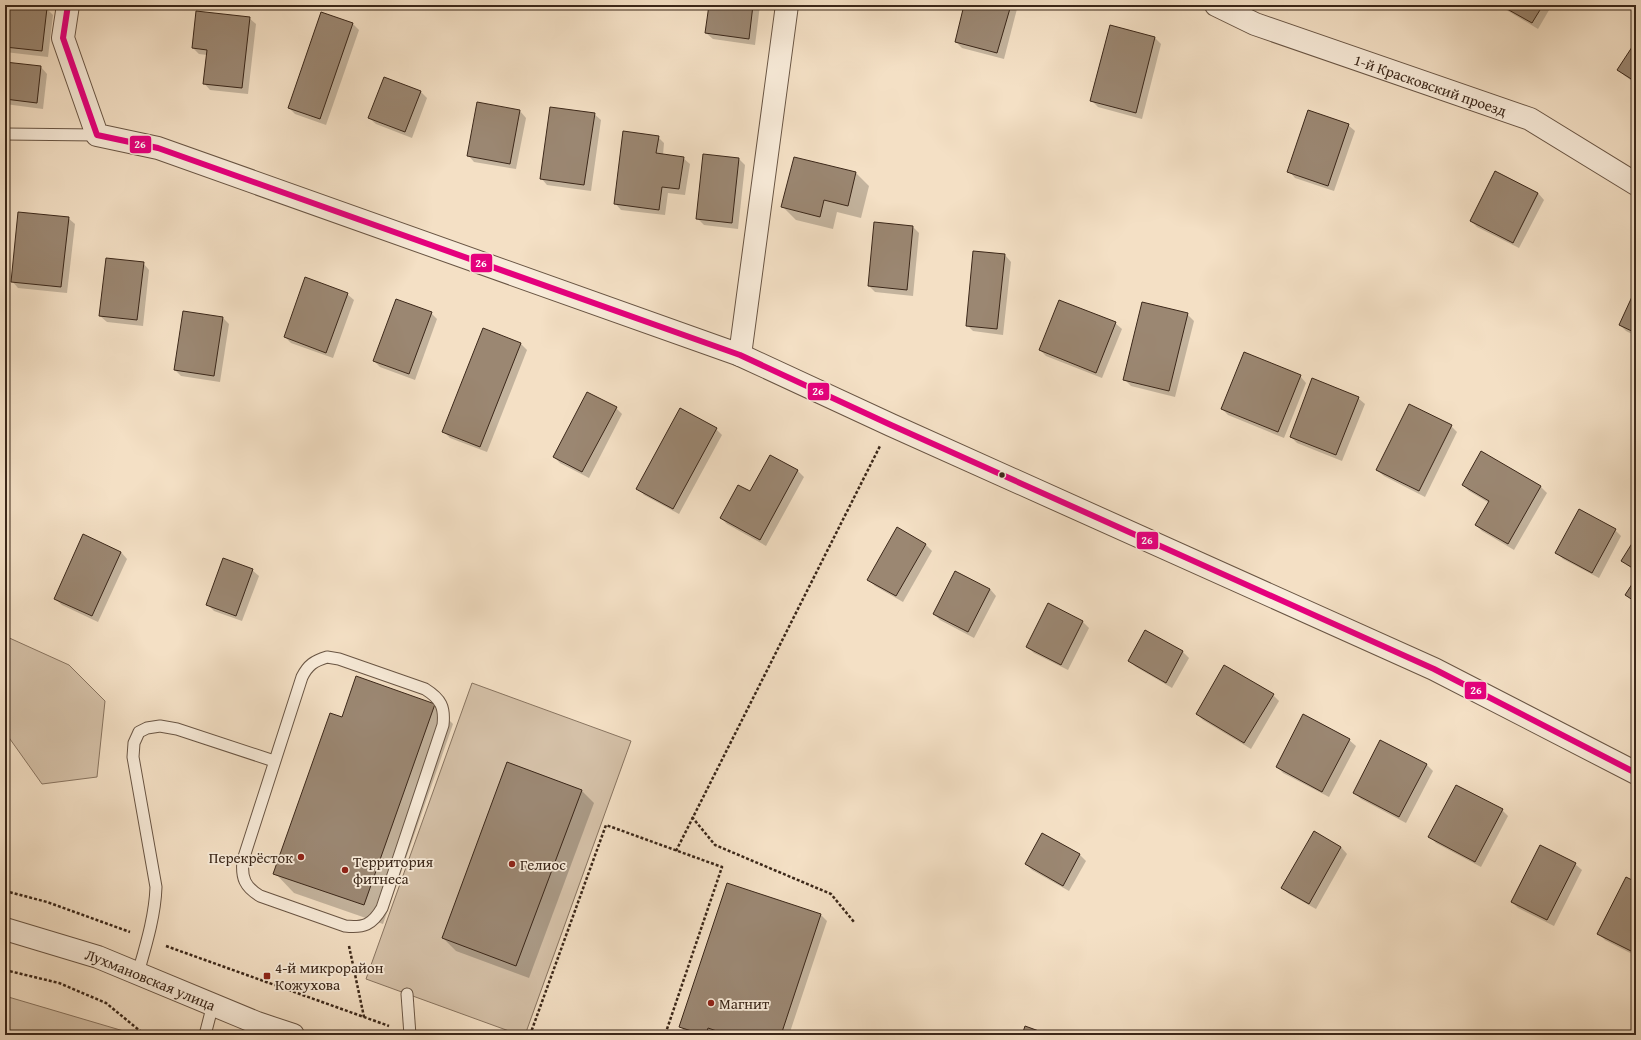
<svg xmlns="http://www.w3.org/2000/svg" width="1641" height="1040" viewBox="0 0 1641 1040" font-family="'Gentium Book Plus',serif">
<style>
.green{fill:#d5c1a8;stroke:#887460}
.shadow{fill:#0003}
.building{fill:#9b8772;stroke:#3b2719}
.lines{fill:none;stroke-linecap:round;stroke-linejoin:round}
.service-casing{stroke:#695544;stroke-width:13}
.minor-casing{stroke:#695544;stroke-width:24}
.tertiary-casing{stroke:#695544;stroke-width:24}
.path{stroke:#3b2719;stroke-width:2.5;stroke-dasharray:3 2;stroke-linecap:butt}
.service{stroke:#f8ebd9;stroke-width:11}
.minor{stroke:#f8ebd9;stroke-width:22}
.tertiary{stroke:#f8ebd9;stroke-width:22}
.bus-1-casing{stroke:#f8ebd9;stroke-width:9}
.bus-1{stroke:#e5007d;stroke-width:6}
.bus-dot{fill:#3b2719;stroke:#f8ebd9;stroke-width:1.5}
.poi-dot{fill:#8f2418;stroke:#f8ebd9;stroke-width:1.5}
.labels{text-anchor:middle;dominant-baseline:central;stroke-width:3.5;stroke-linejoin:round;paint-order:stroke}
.street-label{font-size:15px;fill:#3b2719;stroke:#f8ebd9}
.poi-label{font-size:15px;fill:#3b2719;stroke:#f8ebd9;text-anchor:start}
.line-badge{stroke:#f8ebd9;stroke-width:1.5}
.badge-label{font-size:11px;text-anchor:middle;font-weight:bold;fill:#fff}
</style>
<rect width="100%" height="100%" fill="#f4e0c5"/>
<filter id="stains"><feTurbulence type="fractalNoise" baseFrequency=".005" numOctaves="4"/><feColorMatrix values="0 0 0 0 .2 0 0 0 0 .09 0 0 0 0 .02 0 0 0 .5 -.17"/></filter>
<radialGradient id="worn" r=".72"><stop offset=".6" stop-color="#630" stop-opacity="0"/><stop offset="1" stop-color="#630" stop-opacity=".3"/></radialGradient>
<g class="green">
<path d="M5,636L69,665L105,701L97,777L42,784L5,732Z"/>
<path d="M472,683L631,741L525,1035H520L366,979Z"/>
<path d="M5,996L127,1032L128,1035H5Z"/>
</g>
<g class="shadow">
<path d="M5,5L47,9L53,15L48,57L5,52Z"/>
<path d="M710,5H760L755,45L713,39L706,33Z"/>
<path d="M965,5H1018L1004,59L962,48L956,42Z"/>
<path d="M1498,5H1552L1538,29Z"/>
<path d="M249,18L256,24L248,94L210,90L204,83L207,55L199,54L193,48Z"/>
<path d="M352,23L359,30L326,125L295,114L289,108Z"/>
<path d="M1111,26L1155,38L1161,44L1142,119L1098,107L1092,101Z"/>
<path d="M1636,43V84L1625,76L1618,70Z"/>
<path d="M5,63L41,67L47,74L43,109L5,104Z"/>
<path d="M385,78L421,92L427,98L412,138L376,124L369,118Z"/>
<path d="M520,111L526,118L516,169L474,162L468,155Z"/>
<path d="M594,114L601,120L591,191L547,185L541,178Z"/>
<path d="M1348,125L1355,131L1334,191L1295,178L1289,171Z"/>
<path d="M658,137L664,143L663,155L683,158L690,164L685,195L668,193L665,215L621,210L615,203Z"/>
<path d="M795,158L856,173L869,186L861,218L837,212L833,229L796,220L783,207Z"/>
<path d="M739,159L745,165L738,229L704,225L698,219Z"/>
<path d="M1538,193L1544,200L1519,248L1477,227L1471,221Z"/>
<path d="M68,218L75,224L67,293L18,288L12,281Z"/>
<path d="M913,227L919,233L913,296L875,292L869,286Z"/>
<path d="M1005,255L1011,262L1003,335L973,331L967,325Z"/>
<path d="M143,263L149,270L143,326L107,322L100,316Z"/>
<path d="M1636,290V336L1626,331L1620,325Z"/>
<path d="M347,294L354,300L333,358L291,343L285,337Z"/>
<path d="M431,313L437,319L415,380L380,367L374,361Z"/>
<path d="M1187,314L1194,321L1175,397L1131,386L1124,379Z"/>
<path d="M223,318L229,324L220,382L181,376L175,370Z"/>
<path d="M1115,323L1122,329L1102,378L1046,356L1040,350Z"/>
<path d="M521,344L527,350L487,452L450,438L443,431Z"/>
<path d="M1300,376L1306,383L1284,438L1228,415L1222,409Z"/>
<path d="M1358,398L1365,404L1342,461L1297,443L1291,437Z"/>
<path d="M616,408L622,414L589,478L560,463L554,457Z"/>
<path d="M1451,426L1457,432L1425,497L1384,476L1377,470Z"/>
<path d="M716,429L722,435L679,514L644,495L638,488Z"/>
<path d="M771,456L798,471L804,477L766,546L727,524L721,518L751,493Z"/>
<path d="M1463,485L1541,487L1547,493L1514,550L1482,531L1476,525L1489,503L1469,491Z"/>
<path d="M1615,530L1621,536L1599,578L1563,559L1557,553Z"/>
<path d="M84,536L121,552L127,559L98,622L62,605L55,599Z"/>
<path d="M1636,539V572L1622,561Z"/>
<path d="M925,544L932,551L903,602L875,586L868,579Z"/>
<path d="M252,570L259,576L242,621L214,611L207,604Z"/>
<path d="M990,589L996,596L974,638L940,620L934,614Z"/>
<path d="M1049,605L1083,622L1089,628L1068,670L1034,653L1027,647Z"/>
<path d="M1146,631L1183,652L1189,658L1172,688L1136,667L1129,661Z"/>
<path d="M1273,695L1279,701L1251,749L1203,720L1197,714Z"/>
<path d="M434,705L453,724L383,924L294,893L275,873L342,719Z"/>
<path d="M1349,740L1356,746L1329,797L1283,773L1277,767Z"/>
<path d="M1381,741L1427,765L1433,771L1406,823L1361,799L1354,792Z"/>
<path d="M581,790L594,803L529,978L456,951L443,938Z"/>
<path d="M1502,810L1508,816L1481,867L1436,843L1430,837Z"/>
<path d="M1314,832L1341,847L1347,854L1316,909L1289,894L1283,888Z"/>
<path d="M1043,834L1080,855L1086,861L1069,891L1032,870L1026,864Z"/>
<path d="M1575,864L1582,870L1554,926L1518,908L1512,902Z"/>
<path d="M1636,883V956L1605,940L1598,933Z"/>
<path d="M727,884L821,915L827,921L789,1035H693L686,1033L680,1026Z"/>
</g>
<g class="building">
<path d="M5,5L47,8L42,51L5,47Z"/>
<path d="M709,5H753L749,39L705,33Z"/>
<path d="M964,5H1011L997,53L955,42Z"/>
<path d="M1500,5H1543L1532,23Z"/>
<path d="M196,11L250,17L242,88L203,84L207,50L192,48Z"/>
<path d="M321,12L353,23L320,119L288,108Z"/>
<path d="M1110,25L1155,37L1136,113L1090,101Z"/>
<path d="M1636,41V82L1617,70Z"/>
<path d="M5,62L41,66L37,103L5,99Z"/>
<path d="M384,77L421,91L405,132L368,118Z"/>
<path d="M477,102L520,110L510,164L467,156Z"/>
<path d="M550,107L595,113L584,185L540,179Z"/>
<path d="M1308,110L1349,124L1328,186L1287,172Z"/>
<path d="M623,131L659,136L656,153L684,157L679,189L662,187L659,210L614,204Z"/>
<path d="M703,154L739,158L732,223L696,219Z"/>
<path d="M794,157L856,172L848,206L824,200L820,217L781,207Z"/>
<path d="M1495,171L1538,193L1513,243L1470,221Z"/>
<path d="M18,212L69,217L61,287L11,282Z"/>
<path d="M874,222L913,226L907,290L868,286Z"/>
<path d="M973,251L1005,254L997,329L966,326Z"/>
<path d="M106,258L144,262L137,320L99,316Z"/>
<path d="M305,277L348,293L326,353L284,337Z"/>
<path d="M1636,288V333L1619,325Z"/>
<path d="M396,299L432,312L409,374L373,361Z"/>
<path d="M1059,300L1116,322L1096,373L1039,350Z"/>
<path d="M1142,302L1188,313L1169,391L1123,380Z"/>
<path d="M183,311L223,317L214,376L174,370Z"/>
<path d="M483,328L521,343L480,447L442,432Z"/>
<path d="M1244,352L1301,375L1278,432L1221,409Z"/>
<path d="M1312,378L1359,397L1336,455L1290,437Z"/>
<path d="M587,392L617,407L582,472L553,457Z"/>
<path d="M1409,404L1452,425L1419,491L1376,470Z"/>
<path d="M680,408L717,428L673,509L636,489Z"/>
<path d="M1481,451L1541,486L1508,544L1475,525L1489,501L1462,485Z"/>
<path d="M770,455L798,470L760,540L720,518L738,485L750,491Z"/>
<path d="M1579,509L1616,529L1592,573L1555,553Z"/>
<path d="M897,527L926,544L896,596L867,580Z"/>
<path d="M83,534L121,552L92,616L54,599Z"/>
<path d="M1636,537V570L1621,561Z"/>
<path d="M223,558L253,569L236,616L206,605Z"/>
<path d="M955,571L990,589L968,632L933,614Z"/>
<path d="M1636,578V602L1625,595Z"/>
<path d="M1048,603L1083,621L1061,665L1026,647Z"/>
<path d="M1145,630L1183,651L1166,683L1128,661Z"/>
<path d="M1224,665L1274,694L1244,743L1196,714Z"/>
<path d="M356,676L435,704L364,905L273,874L330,713L342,717Z"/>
<path d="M1303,714L1350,739L1322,792L1276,767Z"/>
<path d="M1380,740L1427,764L1399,817L1353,793Z"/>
<path d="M507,762L582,790L516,966L442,938Z"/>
<path d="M1456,785L1503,809L1475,862L1428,837Z"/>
<path d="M1314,831L1341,847L1309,904L1281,888Z"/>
<path d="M1042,833L1080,854L1063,886L1025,864Z"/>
<path d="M1540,845L1576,863L1547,920L1511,902Z"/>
<path d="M1626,877L1636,882V946L1633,952L1597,934Z"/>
<path d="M727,883L821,914L781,1035H728L708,1028L706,1035H704L679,1027Z"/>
<path d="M1025,1026L1050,1035H1022Z"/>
</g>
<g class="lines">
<g class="service-casing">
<g id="service">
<path d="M5,134L97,135"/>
<path d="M327,657L339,659L425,689C441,699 445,707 443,725L382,908C372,925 364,928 345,926L260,896C245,887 241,878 243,860L302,677C308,665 314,661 327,657Z"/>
<path d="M138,973C146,945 155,916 156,887L133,757L134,743L139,732L147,728L160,726L177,729L274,761"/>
<path d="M407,994L410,1035"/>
<path d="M205,1035L213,1004"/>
</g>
</g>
<g class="minor-casing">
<g id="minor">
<path d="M68,5L63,38L97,135L158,148L740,355L891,425L1434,669L1636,773"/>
<path id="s1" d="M1216,5L1255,24L1530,119L1636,184"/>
<path d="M740,355L787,5"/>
</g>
</g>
<g class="tertiary-casing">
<g id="tertiary">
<path id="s2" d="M5,929L98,957L257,1023L293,1035"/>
</g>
</g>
<g class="path">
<path d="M692,817L715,845L831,894L854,922"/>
<path d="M676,851L880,446"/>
<path d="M5,891L47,902L130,932"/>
<path d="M166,946L389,1026"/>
<path d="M349,946L364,1017"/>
<path d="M5,970L59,983L106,1003L145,1035"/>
<path d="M530,1035L606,825L722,867L666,1032L674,1035"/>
</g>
<use href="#service" class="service"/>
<use href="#minor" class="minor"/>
<use href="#tertiary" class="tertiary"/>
<g class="bus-1-casing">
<path id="bus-1" d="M68,5L63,38L97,135L158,148L740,355L891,425L1434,669L1636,773"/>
</g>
<use href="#bus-1" class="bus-1"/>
</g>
<circle class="bus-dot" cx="1002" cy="475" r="3.5"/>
<g class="poi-dot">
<circle cx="301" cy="857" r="4"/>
<circle cx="512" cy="864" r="4"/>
<circle cx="345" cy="870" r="4"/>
<rect x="263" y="972" width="8" height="8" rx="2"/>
<circle cx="711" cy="1003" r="4"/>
</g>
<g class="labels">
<g class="street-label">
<text stroke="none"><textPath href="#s1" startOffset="229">1-й Красковский проезд</textPath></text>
<text stroke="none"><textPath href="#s2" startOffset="154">Лухмановская улица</textPath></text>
</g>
<g class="poi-label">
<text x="293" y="857" text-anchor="end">Перекрёсток</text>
<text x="353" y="861">Территория<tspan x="353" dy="17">фитнеса</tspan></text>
<text x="520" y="864">Гелиос</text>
<text x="275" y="967">4-й микрорайон<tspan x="275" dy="17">Кожухова</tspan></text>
<text x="719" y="1003">Магнит</text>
</g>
</g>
<g class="line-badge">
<rect x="129" y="135" width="23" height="19" rx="4" fill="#e5007d"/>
<rect x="470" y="253" width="23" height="20" rx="4" fill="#e5007d"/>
<rect x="807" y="382" width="23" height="19" rx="4" fill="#e5007d"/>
<rect x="1136" y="531" width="23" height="19" rx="4" fill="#e5007d"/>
<rect x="1464" y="681" width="23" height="19" rx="4" fill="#e5007d"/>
</g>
<g class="badge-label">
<text x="140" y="148">26</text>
<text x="481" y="267">26</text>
<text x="818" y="395">26</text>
<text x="1147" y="544">26</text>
<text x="1476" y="694">26</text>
</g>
<rect width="1641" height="1040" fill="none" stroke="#f4e0c5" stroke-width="20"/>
<rect x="6" y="6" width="1629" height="1028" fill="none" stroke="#3b2719" stroke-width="2"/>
<rect x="10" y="10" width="1621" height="1020" fill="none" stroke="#3b2719"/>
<rect width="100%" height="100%" filter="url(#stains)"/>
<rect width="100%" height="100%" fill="url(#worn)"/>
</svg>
